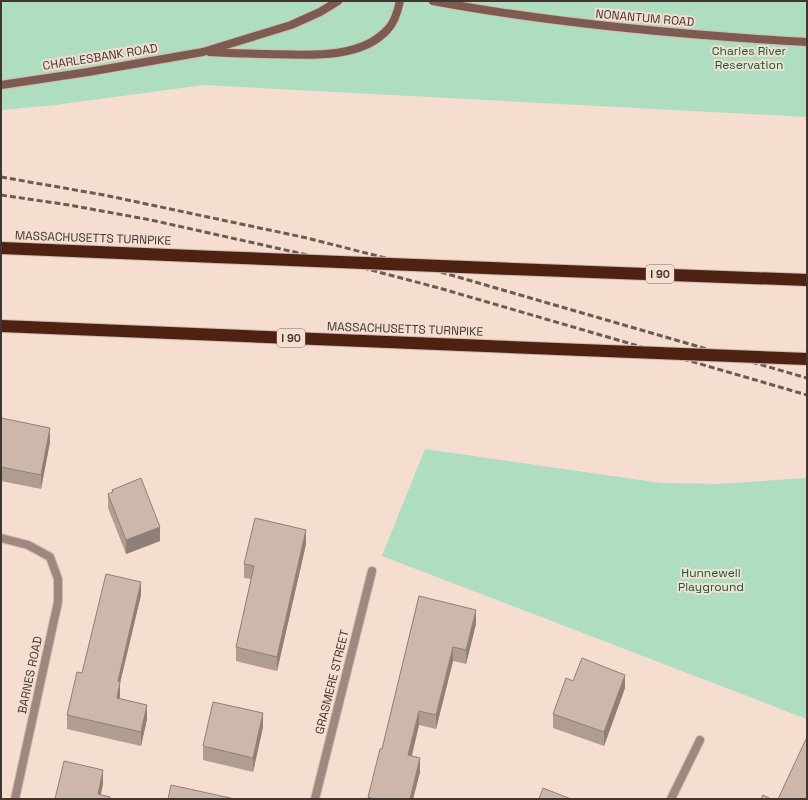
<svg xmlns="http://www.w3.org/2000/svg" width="808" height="800" viewBox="0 0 808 800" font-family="'Space Grotesk',sans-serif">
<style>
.green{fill:#aeddbf}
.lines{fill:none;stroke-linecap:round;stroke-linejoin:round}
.street-casing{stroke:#d1bcb0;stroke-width:10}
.secondary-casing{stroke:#d1bcb0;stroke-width:10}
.highway-casing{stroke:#d1bcb0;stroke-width:14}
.street{stroke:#9f877f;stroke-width:8}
.secondary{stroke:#7d5b50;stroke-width:8}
.highway{stroke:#4e2213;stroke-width:12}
.rail{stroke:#685c55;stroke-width:3;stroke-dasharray:6 3;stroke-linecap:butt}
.highway-bridge-casing{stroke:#d1bcb0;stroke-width:14;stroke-linecap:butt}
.highway-bridge{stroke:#4e2213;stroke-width:12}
.wall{fill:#b09d92}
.shaded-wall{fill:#907f77}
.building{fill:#cdb6aa;stroke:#907f77}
.labels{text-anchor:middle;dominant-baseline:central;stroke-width:4;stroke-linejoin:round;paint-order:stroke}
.shield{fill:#f5ddd0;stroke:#766861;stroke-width:1}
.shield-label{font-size:11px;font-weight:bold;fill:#3f3631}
.street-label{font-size:12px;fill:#3f3631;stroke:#f5ddd0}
.park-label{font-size:12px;fill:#096239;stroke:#f5ddd0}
</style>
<rect width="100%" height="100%" fill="#f5ddd0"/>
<g class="green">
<path d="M1,1H807V117L203,85L55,105L1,110Z"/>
<path d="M425,449L661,483L719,484L807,478V719L382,556Z"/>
</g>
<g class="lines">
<g class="street-casing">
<g id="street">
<path d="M1,538L28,545L50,557L58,579V602L15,799"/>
<path d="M315,799L372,571"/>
<path d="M671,799L700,740"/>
</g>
</g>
<g class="secondary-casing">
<g id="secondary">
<path d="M433,1C557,24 682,35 807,42"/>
<path d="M210,52C229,53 249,54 268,54C306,55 361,60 388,29C395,22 398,10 400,1"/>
<path d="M1,85L88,72L203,52L291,25L320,12L338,1"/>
</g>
</g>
<g class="highway-casing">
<g id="highway">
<path d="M1,248L216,257"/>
<path d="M513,269L807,280"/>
<path d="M1,326L582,350"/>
</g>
</g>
<use href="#street" class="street"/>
<use href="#secondary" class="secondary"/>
<use href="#highway" class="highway"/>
<g class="rail">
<path d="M1,177L104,195L307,238L444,273L807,378"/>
<path d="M1,195L69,205L151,220L348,264L439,288L807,395"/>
</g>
<g class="highway-bridge-casing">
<g id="highway-bridge">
<path d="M216,257L513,269"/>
<path d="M582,350L807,359"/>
</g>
</g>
<use href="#highway-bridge" class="highway-bridge"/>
</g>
<g class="wall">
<path d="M1,418L50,442L41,489L1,481Z"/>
<path d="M112,490L160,541L126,554L108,508V494L112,492Z"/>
<path d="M306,544L277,671L236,661V647L251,579L244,578V564Z"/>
<path d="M141,595L120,683V699L147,719L141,746L67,729V715L82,673Z"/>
<path d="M419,596L476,624L466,664L453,661L436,729L419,725L412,756L420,772L413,799H368V797L382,749Z"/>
<path d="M573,681L625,688L604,746L553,728V714Z"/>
<path d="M263,727L253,772L203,760V746Z"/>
</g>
<g class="shaded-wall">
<path d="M50,428V442L41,489V475Z"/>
<path d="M160,527V541L126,554V540Z"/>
<path d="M306,530V544L277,671V657Z"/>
<path d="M141,582V595L120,683V696L117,712L118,681Z"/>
<path d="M476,610V624L466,664V650Z"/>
<path d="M453,647V661L436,729V715Z"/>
<path d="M625,675V688L604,746V732Z"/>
<path d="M147,705V719L141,746V732Z"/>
<path d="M419,711V725L408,769V755Z"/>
<path d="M263,713V727L253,772V758Z"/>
<path d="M420,758V772L413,799H410Z"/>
<path d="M103,770V784L100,799L98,794Z"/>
</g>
<g class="building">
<path d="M1,418L50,428L41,475L1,467Z"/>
<path d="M141,478L160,527L126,540L108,494L113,492L112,490Z"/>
<path d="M255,518L306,530L277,657L236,647L254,566L244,564Z"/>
<path d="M106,574L141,582L118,681L120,682L117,698L147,705L141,732L67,715L77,672L82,673Z"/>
<path d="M419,596L476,610L466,650L453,647L436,715L419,711L408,755L420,758L410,799H371V798L368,797L380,749H382Z"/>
<path d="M582,658L625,675L604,732L553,714L566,678L573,681Z"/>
<path d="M213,702L263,713L253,758L203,746Z"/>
<path d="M807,737V799H778Z"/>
<path d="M64,761L103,770L98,794L110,797V799H55Z"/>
<path d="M171,785L235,799H168Z"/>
<path d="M543,788L571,799H539Z"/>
<path d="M763,795L771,799H761Z"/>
</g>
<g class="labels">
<g class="shield">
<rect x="646" y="265" width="28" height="18" rx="3"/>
<rect x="277" y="329" width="28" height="18" rx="3"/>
</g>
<g class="shield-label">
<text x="660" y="274">I 90</text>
<text x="291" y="338">I 90</text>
</g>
<g class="street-label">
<text transform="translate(645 18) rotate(5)">NONANTUM ROAD</text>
<text transform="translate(100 57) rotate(-9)">CHARLESBANK ROAD</text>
<text transform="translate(93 238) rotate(2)">MASSACHUSETTS TURNPIKE</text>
<text transform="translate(405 329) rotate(2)">MASSACHUSETTS TURNPIKE</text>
<text transform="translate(30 675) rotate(-78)">BARNES ROAD</text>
<text transform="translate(332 682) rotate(-76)">GRASMERE STREET</text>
</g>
<g class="park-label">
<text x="749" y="51">Charles River<tspan x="749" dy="14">Reservation</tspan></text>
<text x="711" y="573">Hunnewell<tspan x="711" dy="14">Playground</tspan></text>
</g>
</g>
<rect width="808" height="800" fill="none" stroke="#3f3631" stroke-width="4"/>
</svg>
